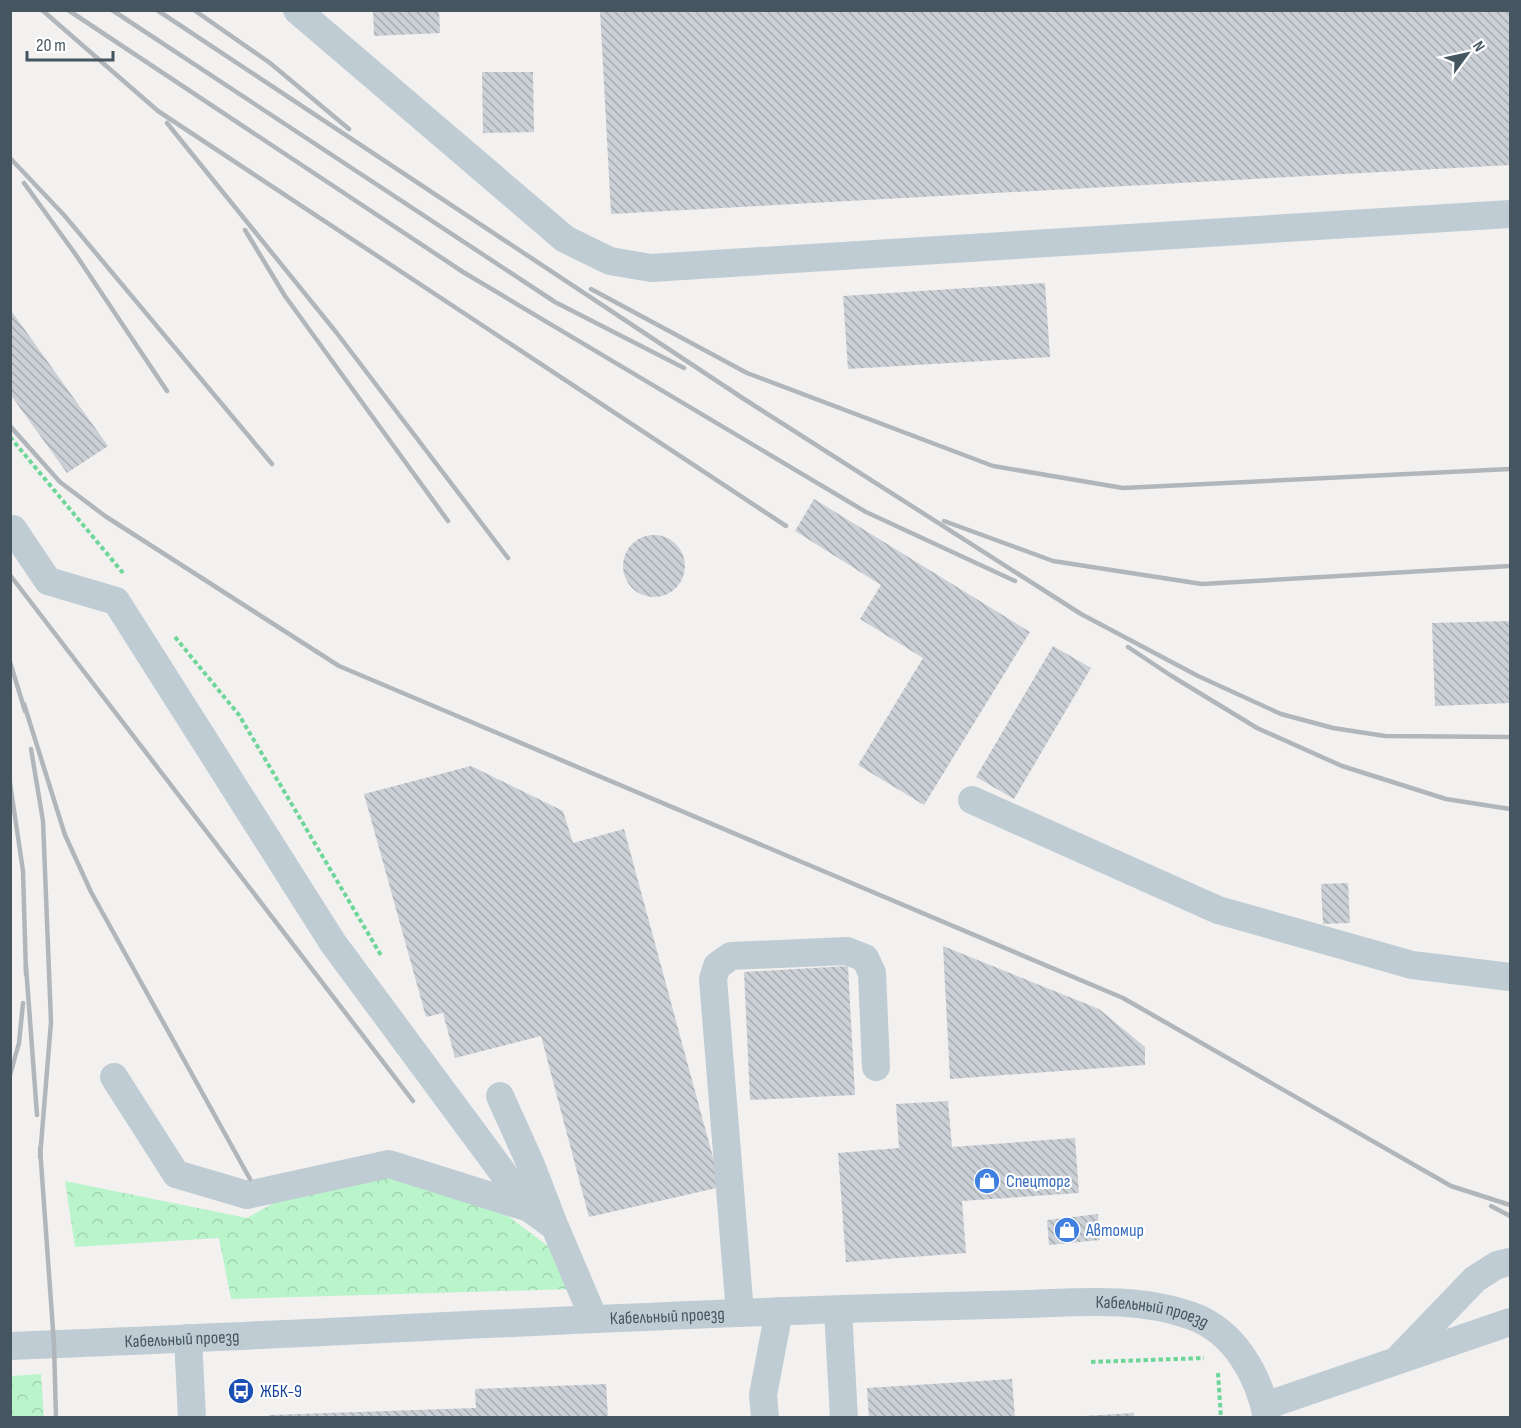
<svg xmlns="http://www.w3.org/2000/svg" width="1521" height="1428" viewBox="0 0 1521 1428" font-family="'Sofia Sans Condensed',sans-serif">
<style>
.forest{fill:url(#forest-crowns)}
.building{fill:url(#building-back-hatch)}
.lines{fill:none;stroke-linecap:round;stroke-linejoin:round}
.path{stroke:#6ed699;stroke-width:4;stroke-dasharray:4.5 3;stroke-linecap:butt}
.minor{stroke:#bfccd3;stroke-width:28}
.rail{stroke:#b1b6bb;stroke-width:4.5}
.labels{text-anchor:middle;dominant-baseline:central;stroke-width:4.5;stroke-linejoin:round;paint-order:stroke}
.shop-label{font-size:18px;fill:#366cbe;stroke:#fff;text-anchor:start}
.street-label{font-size:18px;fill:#465660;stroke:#fff}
.transit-label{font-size:18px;fill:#164399;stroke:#fff;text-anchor:start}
</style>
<defs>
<pattern id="forest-crowns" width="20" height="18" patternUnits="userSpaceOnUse" patternTransform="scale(1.5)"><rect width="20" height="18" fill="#baf4cb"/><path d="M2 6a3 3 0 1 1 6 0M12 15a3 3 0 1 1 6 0" fill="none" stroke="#a1d3b1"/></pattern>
<pattern id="building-back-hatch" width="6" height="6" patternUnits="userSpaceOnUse" patternTransform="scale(1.5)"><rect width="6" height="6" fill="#cbd0d6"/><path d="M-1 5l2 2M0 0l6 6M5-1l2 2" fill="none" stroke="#a7acb1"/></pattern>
</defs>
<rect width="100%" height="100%" fill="#f3f0f0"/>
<g class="forest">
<path d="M337,1168L451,1173L552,1249L572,1289L231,1299L219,1238L75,1247L65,1181L247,1218Z"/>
<path d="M41,1374L44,1417H11V1376Z"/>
</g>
<g class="building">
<path d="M373,10H439L440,33L374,36Z"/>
<path d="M600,10H1510V165L611,214Z"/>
<path d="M482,72H533L534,132L483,133Z"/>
<path d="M1045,283L1050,357L848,369L843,296Z"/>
<path d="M10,309L108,446L67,473L10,394Z"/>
<path d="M814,499L1030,632L924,805L858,765L923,658L860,619L881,585L795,531Z"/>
<circle cx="654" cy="566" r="31"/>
<path d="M1510,621V703L1435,706L1432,623Z"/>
<path d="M1053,646L1091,668L1014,799L976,777Z"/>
<path d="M471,766L563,811L573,843L624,829L721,1187L589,1217L541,1036L455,1058L443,1013L426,1017L364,794Z"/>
<path d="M1348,883L1350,923L1323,924L1321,884Z"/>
<path d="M943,946L1099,1009L1145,1047V1065L950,1079Z"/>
<path d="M848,966L855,1095L750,1100L744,972Z"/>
<path d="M948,1101L952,1147L1075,1138L1079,1193L962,1201L966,1253L846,1262L838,1153L899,1148L896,1104Z"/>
<path d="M1098,1214L1100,1240L1049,1245L1047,1220Z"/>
<path d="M1012,1379L1015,1418H869L867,1388Z"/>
<path d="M606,1384L608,1418H269V1415L476,1408L475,1389Z"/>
<path d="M1134,1413V1418H1083V1416Z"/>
</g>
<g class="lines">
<g class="path">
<path d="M10,437L123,573"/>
<path d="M175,637L239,715L382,957"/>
<path d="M1091,1362L1204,1358"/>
<path d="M1218,1373L1221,1418"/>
</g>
<g class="minor">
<path d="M297,10L565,239L610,261L651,268L1510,214"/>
<path d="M13,529L48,581L116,601L333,943L529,1208L555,1227L594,1319"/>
<path d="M972,800L1218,910L1412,965L1510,977"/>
<path d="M114,1077L176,1174L247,1195L389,1164L529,1208"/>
<path d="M500,1096L531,1165L554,1225"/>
<path d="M838,1310L844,1418"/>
<path d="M740,1313L713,979L717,966L731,956L847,951L865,958L872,973L876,1067"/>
<path d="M188,1338L192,1418"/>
<path id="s1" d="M10,1346C299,1335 587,1317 876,1308C927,1307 977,1305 1028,1304C1081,1302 1140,1297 1192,1316C1234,1331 1259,1375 1267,1418"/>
<path d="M1400,1357L1475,1279L1497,1265L1510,1262"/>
<path d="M1265,1406L1510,1322"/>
<path d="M765,1418L763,1395L779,1311"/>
</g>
<g class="rail">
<path d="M42,10L158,111L786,526"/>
<path d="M68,10L463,272L866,512L1015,581"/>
<path d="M112,10L555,302L684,368"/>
<path d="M157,10L744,399L1081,614L1198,676L1281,714L1333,728L1385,736L1510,737"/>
<path d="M194,10L270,63L349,129"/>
<path d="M167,123L336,332L508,558"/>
<path d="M10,158L64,215L272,464"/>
<path d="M24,183L76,255L167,391"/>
<path d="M245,230L285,296L448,521"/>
<path d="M591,289L747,373L993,466L1123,488L1510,469"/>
<path d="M10,426L60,482L105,516L339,666L1123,998L1451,1186L1510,1205"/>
<path d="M944,521L1053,561L1202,584L1510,566"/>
<path d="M10,575L413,1101"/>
<path d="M1128,647L1170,675L1257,728L1342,766L1446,799L1510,809"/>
<path d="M10,662L25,711"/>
<path d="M24,704L65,835L91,892L250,1179"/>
<path d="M31,749L43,821L51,1022L40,1157"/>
<path d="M10,783L23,871L26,974"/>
<path d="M26,966L37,1115"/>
<path d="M10,1075L19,1043L23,1003"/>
<path d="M40,1148L54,1344L56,1418"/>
<path d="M1491,1206L1510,1216"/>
</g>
</g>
<defs>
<g id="shop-disc" transform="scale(1.35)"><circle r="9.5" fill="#3f7fe0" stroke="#fff"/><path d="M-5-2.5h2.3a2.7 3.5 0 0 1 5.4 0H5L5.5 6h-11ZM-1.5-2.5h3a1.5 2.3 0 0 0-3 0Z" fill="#fff"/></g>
<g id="bus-disc" transform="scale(1.35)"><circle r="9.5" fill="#1a4fb4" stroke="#fff"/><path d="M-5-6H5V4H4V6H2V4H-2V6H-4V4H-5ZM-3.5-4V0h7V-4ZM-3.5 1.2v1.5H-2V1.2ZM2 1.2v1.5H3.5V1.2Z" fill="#fff"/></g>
</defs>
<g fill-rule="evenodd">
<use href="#shop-disc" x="987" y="1181"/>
<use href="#shop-disc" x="1067" y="1230"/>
<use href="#bus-disc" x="241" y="1391"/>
</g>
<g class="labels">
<g class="shop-label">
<text x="1006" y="1181">Спецторг</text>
<text x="1086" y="1230">Автомир</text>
</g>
<g class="street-label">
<text stroke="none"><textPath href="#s1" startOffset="658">Кабельный проезд</textPath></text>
<text stroke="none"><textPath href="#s1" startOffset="1144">Кабельный проезд</textPath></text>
<text stroke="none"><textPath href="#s1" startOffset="172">Кабельный проезд</textPath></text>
</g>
<g class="transit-label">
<text x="260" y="1391">ЖБК-9</text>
</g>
</g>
<rect width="1521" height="1428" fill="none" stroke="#465660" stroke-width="24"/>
<g transform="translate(1467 54) rotate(57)" stroke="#ffffff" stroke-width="4.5" paint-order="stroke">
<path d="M0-4.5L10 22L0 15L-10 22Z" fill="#465660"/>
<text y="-9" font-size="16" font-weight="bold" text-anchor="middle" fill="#465660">N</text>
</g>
<path d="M27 51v9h86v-9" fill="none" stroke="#465660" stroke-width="3"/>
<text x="36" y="51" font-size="18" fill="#465660" stroke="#ffffff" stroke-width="4.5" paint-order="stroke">20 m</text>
</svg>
